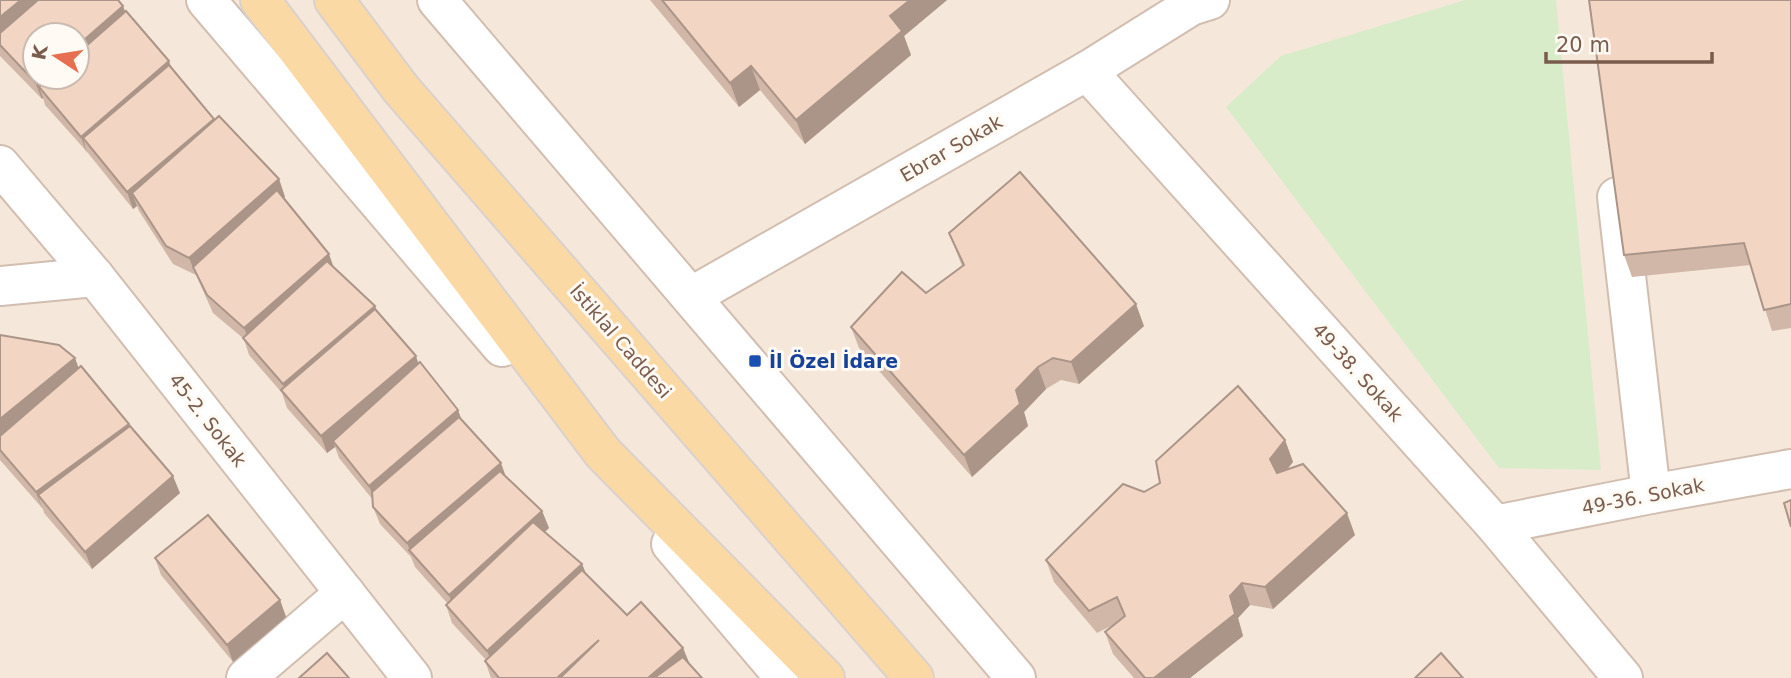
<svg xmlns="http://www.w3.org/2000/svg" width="1791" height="678" viewBox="0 0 1791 678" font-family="'DejaVu Sans',sans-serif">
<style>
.residential{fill:#f5e8da;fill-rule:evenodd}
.green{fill:#d8ecc9}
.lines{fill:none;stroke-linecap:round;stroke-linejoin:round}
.minor-casing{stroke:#d1beb0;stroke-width:42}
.major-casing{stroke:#dad1cd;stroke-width:42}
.minor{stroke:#fff;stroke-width:38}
.major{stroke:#fbd9a5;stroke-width:38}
.wall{fill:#d1b7a8}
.shaded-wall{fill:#aa9588}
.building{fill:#f3d5c3;stroke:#aa9588;stroke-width:2}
.transit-dot{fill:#1a4fb4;stroke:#fffaf3;stroke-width:2.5}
.labels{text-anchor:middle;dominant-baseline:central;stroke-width:6;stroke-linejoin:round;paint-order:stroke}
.street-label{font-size:19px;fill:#7a5c4d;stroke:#fffaf3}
.transit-label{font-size:19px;font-weight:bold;fill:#164399;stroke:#fffaf3;text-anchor:start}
</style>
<rect width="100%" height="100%" fill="#fdf6ec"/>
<path class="residential" d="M0,0H1791V678H0ZM35,35H77V77H35Z"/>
<path class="green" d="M1465,0H1556L1601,470L1499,468L1226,107L1281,56Z"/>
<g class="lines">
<g class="minor-casing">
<g id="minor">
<path d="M206,0L502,347"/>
<path d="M437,0L1016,678"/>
<path d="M1087,71L1495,525L1623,678"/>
<path d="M0,165L95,277L412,678"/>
<path d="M1617,197L1651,494"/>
<path d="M0,286L95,277"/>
<path d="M692,296L1087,71L1191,6L1210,0"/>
<path d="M1495,525L1651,494L1791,469"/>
<path d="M671,544L785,678"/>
<path d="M246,678L345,593"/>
</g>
</g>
<g class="major-casing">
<g id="major">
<path d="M260,0L603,453L825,678"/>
<path d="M334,0L401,89L914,678"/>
</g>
</g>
<use href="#minor" class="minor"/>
<use href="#major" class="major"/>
</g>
<g class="wall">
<path d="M0,0L123,6L125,11L215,121L279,179L285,197L283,198L334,268L375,306L376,311L418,363L458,410L462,421L506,477L542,511L549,528L545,532L582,564L586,574L627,615L683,648L689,663L702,678H491L485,661L486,660L452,623L446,605L448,604L415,567L411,557L380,524L373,507V500L339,458L335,447L327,453L287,408L282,393L249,355L244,339L213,313L196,275L173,264L139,211L137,206L133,209L88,153L45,105L43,98L42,99L0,56Z"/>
<path d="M650,0H947L904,36L911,55L805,144L760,90L739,107Z"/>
<path d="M1791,0V328L1772,331L1751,265L1632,277L1624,255Z"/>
<path d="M949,233L1144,326L1079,384L1061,380L1046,389L1024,412L1028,426L972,477L859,348L851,327L926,293L962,266Z"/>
<path d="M0,335L75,358L78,368L130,426L180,493L92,569L44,513L43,509L0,460Z"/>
<path d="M1285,440L1293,462L1287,469L1355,535L1273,609L1250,605L1238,618L1243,636L1190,678H1134L1113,654L1105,632L1115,624L1097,633L1054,582L1046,560L1144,492L1160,483Z"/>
<path d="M155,558L280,600L286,617L233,662L161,575Z"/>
</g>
<g class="shaded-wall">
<path d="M21,0H55L0,45V17Z"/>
<path d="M910,0H947L904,36L911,55L805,144L796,120L890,16Z"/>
<path d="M123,6L129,24L77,69V46Z"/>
<path d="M169,61L175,79L83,138L87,154L81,137Z"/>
<path d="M751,66L760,90L739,107L730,83Z"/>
<path d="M41,77H67L39,87L43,98L42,99L35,82Z"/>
<path d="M214,119L221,136L132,193L137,206L133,209L127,192Z"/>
<path d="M279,179L285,197L197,274L193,267L196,275L189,258Z"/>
<path d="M329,254L335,271L251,345L244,328Z"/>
<path d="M1136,304L1144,326L1079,384L1071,362Z"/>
<path d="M375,306L381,323L289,399L283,384Z"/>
<path d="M416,356L422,374L333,441L335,447L327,453L321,436Z"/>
<path d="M75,358L83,380L0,448V419Z"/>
<path d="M1038,367L1046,389L1024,412L1028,426L972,477L964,455L1016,390Z"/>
<path d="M458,410L464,428L376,504L369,486Z"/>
<path d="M129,424L135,441L38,495L42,509L36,492Z"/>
<path d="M1285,440L1293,462L1278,481L1270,459Z"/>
<path d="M501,463L507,480L411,553L407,543Z"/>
<path d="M173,476L180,493L92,569L85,552Z"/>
<path d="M542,511L549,528L455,612L449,595Z"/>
<path d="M1347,513L1355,535L1273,609L1265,587Z"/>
<path d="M582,564L589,581L494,668L487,651Z"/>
<path d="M1242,583L1250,605L1238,618L1243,636L1190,678H1154Z"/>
<path d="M280,600L286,617L233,662L227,645Z"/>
<path d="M599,640L582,678H557Z"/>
<path d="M683,648L690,665L674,678H648Z"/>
</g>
<g class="building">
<path d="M0,0H21L0,17Z"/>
<path d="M38,0H118L123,6L77,46V35H35V77H41L35,82L0,45V33Z"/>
<path d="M662,0H910L890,16L902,31L796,120L751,66L730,83Z"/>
<path d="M1589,0H1791V304L1764,310L1744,243L1624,255Z"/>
<path d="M126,11L169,61L81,137L39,87L51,77H77V54Z"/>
<path d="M169,65L214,119L127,192L83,138Z"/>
<path d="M219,116L279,179L189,258L166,246L132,193Z"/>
<path d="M1020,172L1136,304L1071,362L1053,358L1038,367L1016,390L1020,404L964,455L851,327L902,272L926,293L964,265L949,233Z"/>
<path d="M277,190L329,254L244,328L207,295L193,267Z"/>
<path d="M327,261L375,306L283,384L243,338Z"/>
<path d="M375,309L416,356L321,436L281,390Z"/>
<path d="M0,335L59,345L75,358L0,419Z"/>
<path d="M420,362L458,410L369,486L333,441Z"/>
<path d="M81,366L129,424L36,492L0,450V436Z"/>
<path d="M1238,386L1285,440L1270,459L1277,473L1303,464L1347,513L1265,587L1242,583L1230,596L1235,614L1154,678H1145L1105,632L1125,616L1117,597L1089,611L1046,560L1123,484L1144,492L1160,483L1156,461Z"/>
<path d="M459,417L501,463L407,543L373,507L372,492Z"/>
<path d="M130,426L173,476L85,552L38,495Z"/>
<path d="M500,471L542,511L449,595L409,550Z"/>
<path d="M1791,500V527L1784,503Z"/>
<path d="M208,515L280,600L227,645L155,558Z"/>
<path d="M533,522L582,564L487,651L446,605Z"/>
<path d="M582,570L627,615L641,602L683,648L648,678H560L599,640L557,678H499L485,661Z"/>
<path d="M327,653L349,678H299Z"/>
<path d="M1441,653L1463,678H1415Z"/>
<path d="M683,657L702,678H654Z"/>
</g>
<rect class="transit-dot" x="748" y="354" width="14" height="14" rx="3.5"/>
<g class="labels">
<g class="street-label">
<text transform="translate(951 148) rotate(-30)">Ebrar Sokak</text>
<text transform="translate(621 341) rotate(49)">İstiklal Caddesi</text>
<text transform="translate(1358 372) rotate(48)">49-38. Sokak</text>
<text transform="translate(208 420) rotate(52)">45-2. Sokak</text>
<text transform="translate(1643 496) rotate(-11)">49-36. Sokak</text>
</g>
<g class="transit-label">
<text x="769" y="361">İl Özel İdare</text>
</g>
</g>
<g transform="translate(56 56) rotate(282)"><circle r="33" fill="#fffaf3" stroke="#cabbb1" stroke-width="2"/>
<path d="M0-5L12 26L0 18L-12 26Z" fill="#e76f51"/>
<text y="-10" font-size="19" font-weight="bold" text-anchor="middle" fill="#7a5c4d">K</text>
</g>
<path d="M1546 52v10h166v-10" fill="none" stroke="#7a5c4d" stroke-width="3.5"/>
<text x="1556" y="52" font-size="21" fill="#7a5c4d" stroke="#fffaf3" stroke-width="5" paint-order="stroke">20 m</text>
</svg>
